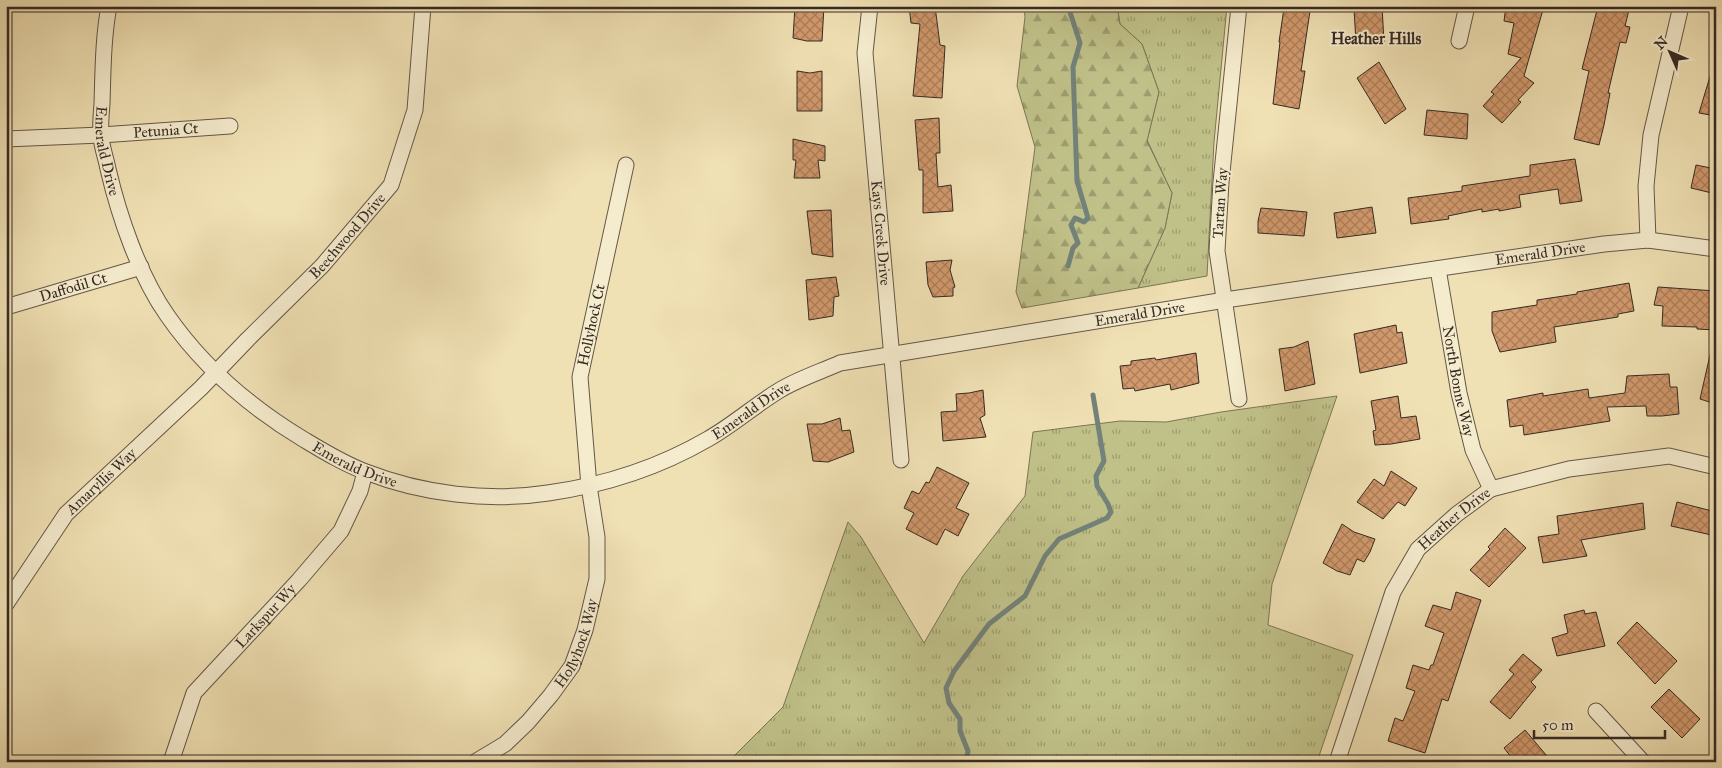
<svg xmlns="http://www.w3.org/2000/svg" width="1722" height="768" viewBox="0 0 1722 768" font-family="'IM FELL Great Primer',serif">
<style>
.grass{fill:url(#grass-tufts);stroke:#7b7656}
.forest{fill:url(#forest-firs);stroke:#7b7656}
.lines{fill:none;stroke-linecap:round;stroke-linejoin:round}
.stream{stroke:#73827a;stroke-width:5}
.building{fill:url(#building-cross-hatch);stroke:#362a24}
.street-casing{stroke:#645848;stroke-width:17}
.street{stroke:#f5ecce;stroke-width:15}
.labels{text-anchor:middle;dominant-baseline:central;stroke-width:4;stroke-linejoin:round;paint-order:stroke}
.street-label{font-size:15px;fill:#362a24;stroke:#f5ecce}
.neighbourhood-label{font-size:16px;font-weight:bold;fill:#362a24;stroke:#f5ecce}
</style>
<defs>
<pattern id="grass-tufts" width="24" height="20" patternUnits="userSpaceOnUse" patternTransform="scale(1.25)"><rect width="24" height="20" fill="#c0c189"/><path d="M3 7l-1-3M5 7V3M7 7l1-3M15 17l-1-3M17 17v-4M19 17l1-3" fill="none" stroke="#9d9d70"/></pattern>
<pattern id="forest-firs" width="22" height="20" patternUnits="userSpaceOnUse" patternTransform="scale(1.25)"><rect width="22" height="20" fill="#c0c189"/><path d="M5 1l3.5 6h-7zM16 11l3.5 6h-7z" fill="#9d9d70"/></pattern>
<pattern id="building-cross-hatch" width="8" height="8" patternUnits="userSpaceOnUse" patternTransform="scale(1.25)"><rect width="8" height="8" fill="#d2996c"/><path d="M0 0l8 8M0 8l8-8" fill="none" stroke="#ab7d59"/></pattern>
</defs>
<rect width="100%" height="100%" fill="#f0e1b4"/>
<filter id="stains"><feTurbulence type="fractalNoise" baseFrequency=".004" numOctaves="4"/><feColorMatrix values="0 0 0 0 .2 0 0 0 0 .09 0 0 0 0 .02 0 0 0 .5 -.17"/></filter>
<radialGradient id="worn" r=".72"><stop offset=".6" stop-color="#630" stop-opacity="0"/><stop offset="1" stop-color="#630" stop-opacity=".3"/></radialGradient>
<g class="grass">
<path d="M1117,6H1227L1214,142L1207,276L1138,288L1165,228L1172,193L1147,140L1159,92L1142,44L1120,24Z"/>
<path d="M1337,396L1272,584L1268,625L1353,655L1317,762H728L783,707L848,522L861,537L924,643L963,576L1025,496L1033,432L1120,421L1166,422L1221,412Z"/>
</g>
<path class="forest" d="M1024,6H1117L1120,24L1142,44L1159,92L1147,141L1172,193L1165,228L1138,288L1022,308L1016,292L1035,147L1017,86L1025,17Z"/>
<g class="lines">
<g class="stream">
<path d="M1068,6L1080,43L1073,67L1077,181L1088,218L1084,222L1075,218L1071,225L1078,243L1073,248L1068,266"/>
<path d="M966,762L968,751L960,731V719L949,703L946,688L954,671L989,624L1025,596L1045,556L1059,539L1107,518L1111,512L1108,504L1097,486L1096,476L1104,461L1093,395"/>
</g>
</g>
<g class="building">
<path d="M795,6H824L822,41H807L793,38Z"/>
<path d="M909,6H935L940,45L945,46L942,98L913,96L920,24L911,23Z"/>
<path d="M1356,6H1382L1384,42H1356L1354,9Z"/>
<path d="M1506,6H1544L1524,76L1534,83L1518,100L1521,102L1502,123L1483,106L1494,94L1491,92L1521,58L1508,54L1514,23L1504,21Z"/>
<path d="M1598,6H1630L1625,26L1630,27L1626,43L1620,42L1608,93H1610L1604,125L1599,145L1574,139L1589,71L1582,69Z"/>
<path d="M1284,8L1310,11L1301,71H1305L1299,109L1273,104L1280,42H1279Z"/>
<path d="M1379,62L1406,109L1385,124L1357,78Z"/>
<path d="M1712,70H1716V116L1699,113Z"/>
<path d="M797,71L810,73L822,71V111H797Z"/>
<path d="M1427,110L1468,114L1467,139L1424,135Z"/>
<path d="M939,118L940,153H936L938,187L951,185L953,211L923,213V170H919L915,120Z"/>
<path d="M793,139L825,146V161L818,160L820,178H794L796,160H793Z"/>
<path d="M1575,159L1582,201L1560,204L1558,189L1519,195L1521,207L1499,211V209L1482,212V209L1448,216L1449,219L1411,224L1408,198L1462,191V186L1530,176V165Z"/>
<path d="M1696,165L1716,169V194L1691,188Z"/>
<path d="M1372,207L1376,233L1337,238L1334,213Z"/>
<path d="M1261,208L1307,212L1304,236L1258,233V221Z"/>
<path d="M831,210L833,257L812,254L807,211Z"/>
<path d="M952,260L950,270L955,287L953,288V296L933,297L928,285L926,262Z"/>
<path d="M836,277L839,296L834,297L833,316L809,320L806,280Z"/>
<path d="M1629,283L1634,311L1618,314V317L1554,327L1556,342L1500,352L1492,331V312L1537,305V300L1577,294V292Z"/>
<path d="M1658,287L1716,291V330L1697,329V327L1662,326L1663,306L1654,305Z"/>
<path d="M1396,325L1397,333L1402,332L1407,363L1360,373L1354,334Z"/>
<path d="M1308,341L1315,384L1285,391L1279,349L1294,347Z"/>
<path d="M1196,353L1199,383L1171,390L1170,384L1135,391L1134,388L1123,389L1120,366L1131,365V361L1155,358L1156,360Z"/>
<path d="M1710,355H1716V404L1700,399Z"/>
<path d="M1669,374L1670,387H1677L1679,414L1662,416H1647L1646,406L1607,407L1610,421L1524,435L1523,425L1510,427L1507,400L1543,393V396L1588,389L1589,398L1625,393L1627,376Z"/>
<path d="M983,390L985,415L980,418L986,437L943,441L941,412L957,411L956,394L969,393Z"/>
<path d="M1398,396L1401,418L1416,416L1420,439L1391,444L1375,445L1373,431L1376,430L1371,401Z"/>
<path d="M840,418L842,431L850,430L854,452L828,462L813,461L807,424H822Z"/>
<path d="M937,467L969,483L956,508L969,514L958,536L945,529L937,545L906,529L914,513L904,508L912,491L919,494L926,482L929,483Z"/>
<path d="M1391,471L1417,488L1405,506L1398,502L1383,519L1357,502L1374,479L1384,486Z"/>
<path d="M1677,502L1716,512V536L1671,526Z"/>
<path d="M1643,503L1645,529L1581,540L1587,556L1543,563L1538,537L1559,534L1557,516Z"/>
<path d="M1342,524L1354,532L1375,539L1370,552L1364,562L1357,559L1350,575L1337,571L1323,563Z"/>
<path d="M1505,528L1526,548L1489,587L1470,570L1490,549L1488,547Z"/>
<path d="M1456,592L1481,600L1448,701L1442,699L1425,753L1388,741L1395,718L1403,721L1415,691L1406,688L1413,665L1429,670L1431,665H1433L1444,633L1425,626L1433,605L1451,610Z"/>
<path d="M1584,610L1585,614L1596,612L1605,646L1557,656L1552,638L1568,633L1564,615Z"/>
<path d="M1637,622L1677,661L1655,684L1617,643Z"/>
<path d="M1523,654L1542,670L1531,682L1536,687L1510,719L1490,702L1514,674L1509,670Z"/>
<path d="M1669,689L1700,719L1682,738L1651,707Z"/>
<path d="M1525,730L1552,762H1515L1504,748Z"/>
</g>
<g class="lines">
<g class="street-casing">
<g id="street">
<path id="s1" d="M109,6C103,38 103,72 102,104C101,115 100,126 101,137C102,148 106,158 108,169C119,216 139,275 167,315C203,367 250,407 303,439C323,451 344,464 366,472C422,494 489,502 548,493C605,485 658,468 708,439C733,425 755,405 780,390C798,379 820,372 840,363L1225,300L1604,244L1648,240L1716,249"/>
<path id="s2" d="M870,6L865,53L901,460"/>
<path d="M1239,6L1221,182L1217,251L1239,399"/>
<path d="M1459,41L1467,6"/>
<path id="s3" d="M6,139L101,135L230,126"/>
<path d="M1648,240L1646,186L1651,135L1681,6"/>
<path id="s4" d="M1438,269L1459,393L1473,450L1491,489"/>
<path id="s5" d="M6,307L141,267"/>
<path id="s6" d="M6,604L66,514L201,388L248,339L322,266L391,185L415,110L423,6"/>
<path d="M1596,711L1643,762"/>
<path id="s7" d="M171,762L194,693L299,580L341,531L360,491L365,472"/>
<path id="s8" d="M475,762L505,744L528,722L551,695L572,666L585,630L597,579V537L589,486L580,377L626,165"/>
<path id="s9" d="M1337,762L1393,592L1418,549L1457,514L1491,489L1569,469L1669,456L1716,467"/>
</g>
</g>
<use href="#street" class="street"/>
</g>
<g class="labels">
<g class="street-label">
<text stroke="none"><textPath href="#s3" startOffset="160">Petunia Ct</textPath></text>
<text stroke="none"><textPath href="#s1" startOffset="146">Emerald Drive</textPath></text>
<text transform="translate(1220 203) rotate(-86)">Tartan Way</text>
<text stroke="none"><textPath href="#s2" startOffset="228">Kays Creek Drive</textPath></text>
<text stroke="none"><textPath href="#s6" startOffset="504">Beechwood Drive</textPath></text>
<text stroke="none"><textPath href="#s1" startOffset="1796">Emerald Drive</textPath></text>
<text stroke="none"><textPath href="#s5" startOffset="70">Daffodil Ct</textPath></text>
<text stroke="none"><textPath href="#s1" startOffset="1391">Emerald Drive</textPath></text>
<text stroke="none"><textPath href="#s8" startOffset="485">Hollyhock Ct</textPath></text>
<text stroke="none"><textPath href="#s4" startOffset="114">North Bonne Way</textPath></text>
<text stroke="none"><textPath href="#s1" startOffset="986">Emerald Drive</textPath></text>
<text stroke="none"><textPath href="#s1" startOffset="566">Emerald Drive</textPath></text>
<text stroke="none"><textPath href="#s6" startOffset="156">Amaryllis Way</textPath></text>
<text stroke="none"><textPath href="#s9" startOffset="276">Heather Drive</textPath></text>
<text stroke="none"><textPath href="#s7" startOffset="178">Larkspur Wy</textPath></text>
<text stroke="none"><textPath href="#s8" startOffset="161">Hollyhock Way</textPath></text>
</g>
<g class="neighbourhood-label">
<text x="1376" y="38">Heather Hills</text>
</g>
</g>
<rect width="1722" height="768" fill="none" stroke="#f0e1b4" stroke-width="25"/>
<rect x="8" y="8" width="1707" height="753" fill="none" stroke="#362a24" stroke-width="2.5"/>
<rect x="12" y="12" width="1697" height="743" fill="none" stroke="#362a24"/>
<g transform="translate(1670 52) rotate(315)" stroke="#f5ecce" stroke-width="4" paint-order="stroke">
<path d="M0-4L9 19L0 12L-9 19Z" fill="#362a24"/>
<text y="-8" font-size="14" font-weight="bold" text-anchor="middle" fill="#362a24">N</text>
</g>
<path d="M1534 730v8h131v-8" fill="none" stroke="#362a24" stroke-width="2.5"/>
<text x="1542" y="730" font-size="15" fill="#362a24" stroke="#f5ecce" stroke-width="4" paint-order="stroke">50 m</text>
<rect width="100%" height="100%" filter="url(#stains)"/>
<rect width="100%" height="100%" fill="url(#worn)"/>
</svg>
